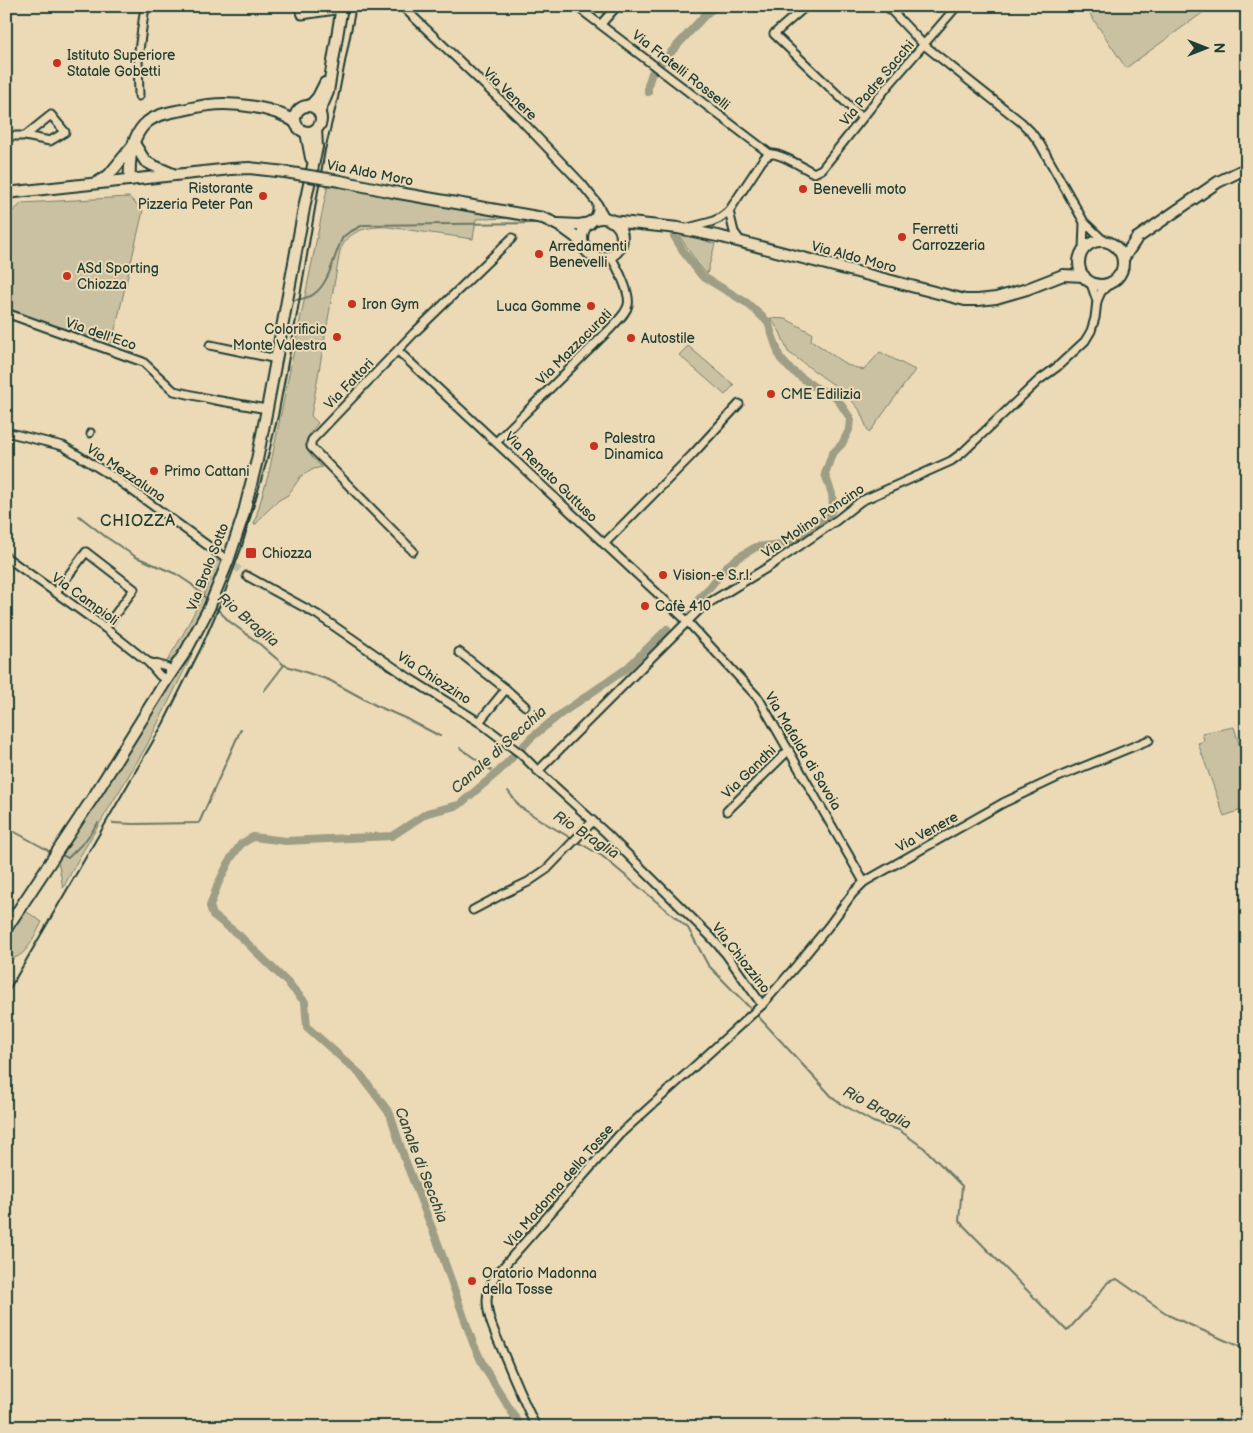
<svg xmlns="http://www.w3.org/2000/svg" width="1253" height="1433" viewBox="0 0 1253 1433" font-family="'Balsamiq Sans',sans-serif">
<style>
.green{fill:#cac1a2;stroke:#747f6b}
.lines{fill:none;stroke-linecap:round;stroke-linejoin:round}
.stream{stroke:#6b7765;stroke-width:2}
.canal{stroke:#9d9e85;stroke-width:8}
.minor-tunnel{stroke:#c3bb9d;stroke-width:7;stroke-dasharray:7 3.5;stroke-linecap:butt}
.pedestrian-casing{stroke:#1f3d34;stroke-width:9}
.minor-casing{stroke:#1f3d34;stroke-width:11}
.secondary-casing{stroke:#1f3d34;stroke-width:14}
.pedestrian{stroke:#ecdab7;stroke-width:5}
.minor{stroke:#ecdab7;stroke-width:7}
.secondary{stroke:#ecdab7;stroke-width:10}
.rail{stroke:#1f3d34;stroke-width:2}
.secondary-bridge-casing{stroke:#1f3d34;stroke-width:14;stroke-linecap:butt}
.secondary-bridge{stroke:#ecdab7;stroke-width:10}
.poi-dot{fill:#c8321e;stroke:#ecdab7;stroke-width:2}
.labels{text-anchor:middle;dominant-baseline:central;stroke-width:4;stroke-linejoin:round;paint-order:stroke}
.poi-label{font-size:14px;fill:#1f3d34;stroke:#ecdab7;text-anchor:start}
.street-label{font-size:14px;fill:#1f3d34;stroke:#ecdab7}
.water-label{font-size:15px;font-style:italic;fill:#324c40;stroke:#ecdab7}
.quarter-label{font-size:16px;letter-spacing:1px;fill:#1f3d34;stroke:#ecdab7}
</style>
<rect width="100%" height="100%" fill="#ecdab7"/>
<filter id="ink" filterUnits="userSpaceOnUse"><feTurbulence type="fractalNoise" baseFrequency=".02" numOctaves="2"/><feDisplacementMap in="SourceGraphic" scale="10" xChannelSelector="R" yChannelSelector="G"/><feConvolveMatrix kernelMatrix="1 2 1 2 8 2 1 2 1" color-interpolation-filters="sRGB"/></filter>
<g filter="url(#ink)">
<g class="green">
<path d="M1086,6H1212L1126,68L1085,7Z"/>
<path d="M328,184L522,218L476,219L473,239L388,227C368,226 348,230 340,251L311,416L318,423C301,443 303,450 322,467L314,469L301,476L288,495L279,500L265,513L256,524H254L269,472Z"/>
<path d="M129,197L143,211L112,343L6,310V242L10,214L22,203Z"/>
<path d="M679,232L715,244L707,274L698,264L680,237Z"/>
<path d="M770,318L786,319L812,333L811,340L847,365L864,370L880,352L915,370L869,433L859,409L845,393L788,352L780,332Z"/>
<path d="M688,346L734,385L725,395L679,355Z"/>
<path d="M216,561H223L207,606L176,658L167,661L182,636L205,592Z"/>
<path d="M191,657L146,747L80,856L63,888L58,860L98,800L160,699Z"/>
<path d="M1234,727L1247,770V808L1224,816L1198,743L1204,741L1202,733Z"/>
<path d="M24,910L42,922C34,937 26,960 6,959V937Z"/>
</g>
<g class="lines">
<g class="stream">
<path d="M295,300C302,299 309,298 314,294C330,283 334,254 343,237L348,233L363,225L535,223"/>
<path d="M79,516L106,537L136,557L176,574L191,584L208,600"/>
<path d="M213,605L230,622L256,641L284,665L329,680L377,706L407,719L440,736"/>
<path d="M264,691L284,665"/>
<path d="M460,748L491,770"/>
<path d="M508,791L520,807L545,823L602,856L688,928L708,965L752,1010"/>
<path d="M113,823L133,824L199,823L241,729"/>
<path d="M6,827L51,852"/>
<path d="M62,855L68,858L85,841L98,823"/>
<path d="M755,1013L835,1100L873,1122L899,1130L924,1148L962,1186L959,1221L1067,1331L1089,1307L1108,1282L1117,1279L1170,1316L1247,1350"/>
</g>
<g class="canal">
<path d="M648,92V85L652,73L705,15L716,6"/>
<path d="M674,236L685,254L702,276L747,303L768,322L780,358L790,369L813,386L836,397L850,418L849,430L842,444L832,454L825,474L832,494L833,508L828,516L794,540L782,544L756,547L739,557L727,566L710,587L698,599"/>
<path d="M521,1427L484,1367L473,1343L439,1246L405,1160L390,1114L361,1075L307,1027L305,1002L288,983L240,936L213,915L210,906L218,884L231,858L241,844L253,837L286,841L392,836L427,813L459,805L499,771L532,737L562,713L626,669L667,629"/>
</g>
<path class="minor-tunnel" d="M226,559L247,576"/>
<g class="pedestrian-casing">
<path id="pedestrian" d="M90,434L91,432"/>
</g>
<g class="minor-casing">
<g id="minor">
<path d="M299,6L302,15L342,9"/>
<path d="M402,6L520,119L581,183L597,203L606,219"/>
<path d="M576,6L770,154"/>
<path d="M806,6L774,34L862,118"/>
<path d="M887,6L924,45L1021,122L1031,132L1040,144L1084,222L1104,241"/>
<path d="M601,24L617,6"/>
<path d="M139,96L138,58L145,6"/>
<path d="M6,136H25L50,141L65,132L51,115L25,136"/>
<path d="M729,211L734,232L741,242"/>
<path d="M593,221L597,211V204"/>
<path d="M688,228L711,222L720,218L729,211L760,164C763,159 766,155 772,154C780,153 806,169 814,173L822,169L887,87L957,6"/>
<path d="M1083,250L1084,223"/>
<path d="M1090,281L1097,301"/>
<path d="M6,313L143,362L174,391L215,400L267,409"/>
<path d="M210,345L277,359"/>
<path d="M398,351L687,621L759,699L864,882"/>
<path d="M6,432L63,446L115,478L222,556"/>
<path d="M496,442L611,328C617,321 626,314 628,305C631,294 617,266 610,256"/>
<path d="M604,544L692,455L739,404"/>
<path d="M413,551L311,447V443L312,440L414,333L512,238"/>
<path d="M6,557L105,628L148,662"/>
<path d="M247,576L318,615L409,678L479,722L521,754L538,771L606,833L710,936L726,954L762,1005"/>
<path d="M56,592L86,552L134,589L105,628"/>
<path d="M459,652L506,689L479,722"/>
<path d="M167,679L160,676L148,662L166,667L172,671"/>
<path d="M506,689L525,706"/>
<path d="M538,771L702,607L770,566L837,520L861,501L951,461L962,453L1039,380L1057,367L1085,341L1091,331L1095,318L1097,301L1101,292L1111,282"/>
<path d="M727,811L789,750"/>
<path d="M473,910L505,893L528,882L547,869L593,821"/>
<path d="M536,1427C523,1400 511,1372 500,1345C494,1331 487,1316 487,1300C487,1291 491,1283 496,1275L619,1135L762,1005L796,966L828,927L853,893L864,882L1003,803L1056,778L1149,740"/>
</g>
</g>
<g class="secondary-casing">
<g id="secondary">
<circle cx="308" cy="119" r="13"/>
<path d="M310,106L318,97L325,83"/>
<path d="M319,113L328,92L342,6"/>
<path d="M306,132L311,158"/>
<path d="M134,143L145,161L152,165L173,174"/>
<path d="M130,180C129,162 131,139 144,125C153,115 170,112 183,110C191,108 200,106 209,105C234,102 274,107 295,122"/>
<path d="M340,181L393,192L543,218C559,225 572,232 584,245"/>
<path d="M98,182L109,175L131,148"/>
<path d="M6,193L231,169L249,168L285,172"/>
<circle cx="602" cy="238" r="20"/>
<path d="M611,221L678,228L722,237L965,300H978L996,298L1027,289L1063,275L1084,276"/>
<path d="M558,224L579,225L590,223"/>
<circle cx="1101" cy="263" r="22"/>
<path d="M1123,259L1137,238L1218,182L1247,168"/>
<path d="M6,929L96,793L167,679L186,651L209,608L228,561L243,516L257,460L267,409L305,203L317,147L316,129"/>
</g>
</g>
<use href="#pedestrian" class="pedestrian"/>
<use href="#minor" class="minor"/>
<use href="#secondary" class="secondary"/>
<path class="rail" d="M6,995L163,724L201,648L222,600L241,549L267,460L278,416L297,314L325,150L338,98L356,6"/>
<g class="secondary-bridge-casing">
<path id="secondary-bridge" d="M285,172L340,181"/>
</g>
<use href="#secondary-bridge" class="secondary-bridge"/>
</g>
</g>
<g class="poi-dot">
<circle cx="57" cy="63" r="5"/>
<circle cx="803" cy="189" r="5"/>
<circle cx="263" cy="196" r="5"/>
<circle cx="902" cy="237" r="5"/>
<circle cx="539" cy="254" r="5"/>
<circle cx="67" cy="276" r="5"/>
<circle cx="352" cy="304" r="5"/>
<circle cx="591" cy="306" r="5"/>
<circle cx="337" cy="337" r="5"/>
<circle cx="631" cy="338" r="5"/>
<circle cx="771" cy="394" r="5"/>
<circle cx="594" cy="446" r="5"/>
<circle cx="154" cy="471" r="5"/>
<rect x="245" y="547" width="12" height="12" rx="2.5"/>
<circle cx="663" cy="575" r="5"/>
<circle cx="645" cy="606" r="5"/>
<circle cx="472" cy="1281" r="5"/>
</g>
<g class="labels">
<g class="poi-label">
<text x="67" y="55">Istituto Superiore<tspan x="67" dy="16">Statale Gobetti</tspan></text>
<text x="253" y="188" text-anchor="end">Ristorante<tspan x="253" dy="16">Pizzeria Peter Pan</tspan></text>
<text x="813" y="189">Benevelli moto</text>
<text x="912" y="229">Ferretti<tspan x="912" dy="16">Carrozzeria</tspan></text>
<text x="549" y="246">Arredamenti<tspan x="549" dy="16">Benevelli</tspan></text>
<text x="77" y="268">ASd Sporting<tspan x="77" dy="16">Chiozza</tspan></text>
<text x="362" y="304">Iron Gym</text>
<text x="581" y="306" text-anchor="end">Luca Gomme</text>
<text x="327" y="329" text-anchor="end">Colorificio<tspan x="327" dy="16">Monte Valestra</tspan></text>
<text x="641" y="338">Autostile</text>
<text x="781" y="394">CME Edilizia</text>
<text x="604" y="438">Palestra<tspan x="604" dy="16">Dinamica</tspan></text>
<text x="164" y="471">Primo Cattani</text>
<text x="262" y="553">Chiozza</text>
<text x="673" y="575">Vision-e S.r.l.</text>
<text x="655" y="606">Cafè 410</text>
<text x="482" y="1273">Oratorio Madonna<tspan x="482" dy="16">della Tosse</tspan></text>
</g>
<g class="street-label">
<text transform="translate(681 70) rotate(38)">Via Fratelli Rosselli</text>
<text transform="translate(877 83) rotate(-50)">Via Padre Sacchi</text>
<text transform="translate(510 94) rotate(44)">Via Venere</text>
<text transform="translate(370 173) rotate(11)">Via Aldo Moro</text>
<text transform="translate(854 257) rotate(15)">Via Aldo Moro</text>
<text transform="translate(101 334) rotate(19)">Via dell'Eco</text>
<text transform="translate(574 347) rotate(-45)">Via Mazzacurati</text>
<text transform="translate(349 384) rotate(-46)">Via Fattori</text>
<text transform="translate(126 473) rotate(34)">Via Mezzaluna</text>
<text transform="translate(551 477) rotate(44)">Via Renato Guttuso</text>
<text transform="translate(813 521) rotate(-34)">Via Molino Poncino</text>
<text transform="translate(208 567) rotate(-69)">Via Brolo Sotto</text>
<text transform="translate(85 599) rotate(36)">Via Campioli</text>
<text transform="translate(434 678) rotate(33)">Via Chiozzino</text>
<text transform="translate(803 751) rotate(59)">Via Mafalda di Savoia</text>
<text transform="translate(749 772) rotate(-44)">Via Gandhi</text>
<text transform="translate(927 832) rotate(-29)">Via Venere</text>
<text transform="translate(741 958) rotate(52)">Via Chiozzino</text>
<text transform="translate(559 1186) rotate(-49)">Via Madonna della Tosse</text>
</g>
<g class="water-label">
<text transform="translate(248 620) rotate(40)">Rio Braglia</text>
<text transform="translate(499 750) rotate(-42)">Canale di Secchia</text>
<text transform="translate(586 835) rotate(33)">Rio Braglia</text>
<text transform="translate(877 1108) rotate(28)">Rio Braglia</text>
<text transform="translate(421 1165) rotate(69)">Canale di Secchia</text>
</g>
<g class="quarter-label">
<text x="138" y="521">CHIOZZA</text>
</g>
</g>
<rect width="1253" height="1433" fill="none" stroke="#ecdab7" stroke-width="25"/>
<rect x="12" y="12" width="1228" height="1408" fill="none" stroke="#1f3d34" stroke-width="2" filter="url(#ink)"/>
<g transform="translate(1206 48) rotate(90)" stroke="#ecdab7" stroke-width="4" paint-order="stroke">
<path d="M0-4L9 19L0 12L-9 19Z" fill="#1f3d34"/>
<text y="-8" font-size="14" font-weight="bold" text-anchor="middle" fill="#1f3d34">N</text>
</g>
</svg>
